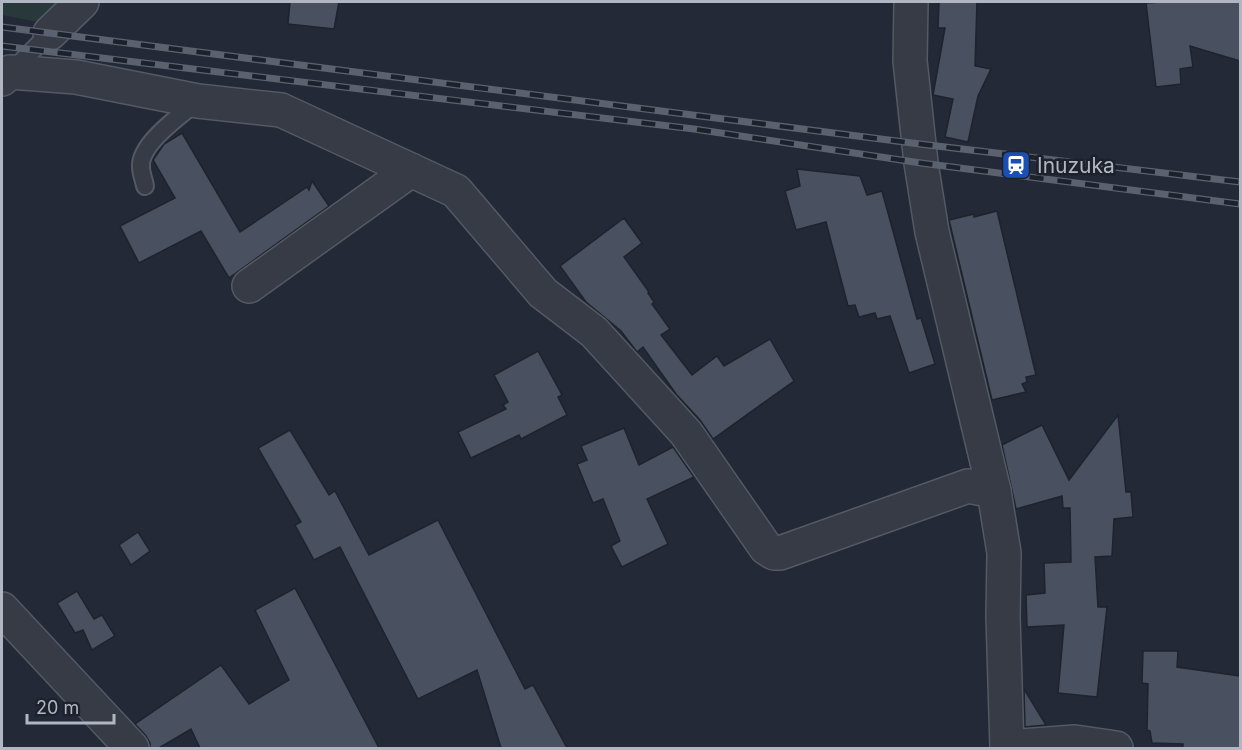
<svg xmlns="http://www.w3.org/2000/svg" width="1242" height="750" viewBox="0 0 1242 750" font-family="Inter,sans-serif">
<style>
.green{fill:#29393b}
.building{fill:#49505f;stroke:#1e232d;stroke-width:1.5}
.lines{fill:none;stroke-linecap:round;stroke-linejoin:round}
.lane-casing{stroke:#545964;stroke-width:20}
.street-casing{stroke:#545964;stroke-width:36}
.lane{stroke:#363b46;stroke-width:16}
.street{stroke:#363b46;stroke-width:33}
.rail-casing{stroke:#5b616f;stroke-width:7}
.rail{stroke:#1c212b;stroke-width:4.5;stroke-dasharray:14;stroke-linecap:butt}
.labels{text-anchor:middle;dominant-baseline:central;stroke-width:5;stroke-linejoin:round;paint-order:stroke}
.poi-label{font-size:21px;fill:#b1b6c3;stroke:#1c212b;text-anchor:start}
</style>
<rect width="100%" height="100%" fill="#232936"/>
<path class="green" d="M2,2H73L49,24L2,15Z"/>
<g class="building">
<path d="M290,2H339L334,29L288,24Z"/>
<path d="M939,2H977L975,66L991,69L978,96L968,142L945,137L953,99L933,95L945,28H938Z"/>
<path d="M1160,2H1240V61L1190,46L1193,67L1180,69L1181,84L1156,87L1146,3Z"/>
<path d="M182,133L240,232L307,187L309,190L312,181L329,206L229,278L201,231L139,263L120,226L175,198L153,160L164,144Z"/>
<path d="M797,169L860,176L867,195L882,191L917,319L921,318L935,364L909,373L890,316L877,319L875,313L859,317L855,305L848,306L826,222L796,230L785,191L800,186Z"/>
<path d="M997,211L1036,375L1026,377L1027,382L1022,384L1026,392L992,400L949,220L974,214V217Z"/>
<path d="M624,218L642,243L624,257L649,292L648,293L654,302L652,304L670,329L661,335L692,375L717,356L724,366L770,339L794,381L713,439L700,420L676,394L643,347L637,352L621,331L586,302L560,266Z"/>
<path d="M538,351L562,395L558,397L567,415L521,439L519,435L471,458L458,432L506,409L503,405L508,402L494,375Z"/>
<path d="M1118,415L1126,492H1131L1133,517L1114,519L1112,556L1095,557L1098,607H1107L1097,697L1058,693L1064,625L1027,627L1026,595L1045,593L1044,563L1071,562L1070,508H1063L1062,496L1016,509L1002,445L1042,425L1069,480Z"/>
<path d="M624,428L639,465L673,447L694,477L647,499L668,544L622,567L611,546L620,541L603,499L593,503L577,464L587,460L581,446Z"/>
<path d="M290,430L329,495L335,491L369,555L438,520L525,689L533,685L567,748H501L477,670L418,699L340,547L314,560L295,525L301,522L258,448Z"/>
<path d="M138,532L150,551L131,565L119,545Z"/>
<path d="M295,588L379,748H200L191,729L159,748H150V743L146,736L135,724L221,665L249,704L289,680L255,610Z"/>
<path d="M77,591L94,619L102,615L115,636L92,650L83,630L75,633L57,603Z"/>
<path d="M1143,651H1178L1177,667L1240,676V748H1183V744L1152,743L1150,731L1147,730L1148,684L1142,683Z"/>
<path d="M1024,689L1046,725L1025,727Z"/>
</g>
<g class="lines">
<g class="lane-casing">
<g id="lane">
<path d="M11,72L50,33"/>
<path d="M145,186C144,180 141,173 141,167C139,144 181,115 198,101"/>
</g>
</g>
<g class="street-casing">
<g id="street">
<path d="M911,2L910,61L921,163L932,232L994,491L1004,553L1003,617L1007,748"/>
<path d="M50,33L82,2"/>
<path d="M2,79L10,72L76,77L198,101L281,110L456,191L543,293L594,332L686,433L766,548L774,553H780L968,486L994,491"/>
<path d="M249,286L411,170"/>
<path d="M2,609L132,748"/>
<path d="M1007,747L1075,742L1116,748"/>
</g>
</g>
<use href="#lane" class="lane"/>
<use href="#street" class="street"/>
<g class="rail-casing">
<g id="rail">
<path d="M2,27L920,144L1240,182"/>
<path d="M2,46L694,129L921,163L1240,204"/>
</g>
</g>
<use href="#rail" class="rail"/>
</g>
<defs>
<g id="station-square" transform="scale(1.5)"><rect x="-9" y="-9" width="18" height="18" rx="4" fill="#1a4fb4" stroke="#1c212b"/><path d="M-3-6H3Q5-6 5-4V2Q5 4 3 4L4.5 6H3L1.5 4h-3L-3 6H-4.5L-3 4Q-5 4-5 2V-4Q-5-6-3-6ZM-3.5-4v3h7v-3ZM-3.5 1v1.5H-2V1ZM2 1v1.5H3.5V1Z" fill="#fff"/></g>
</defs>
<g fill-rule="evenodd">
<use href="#station-square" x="1016" y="165"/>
</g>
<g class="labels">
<g class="poi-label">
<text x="1037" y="165">Inuzuka</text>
</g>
</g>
<rect width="1242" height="750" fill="none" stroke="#b1b6c3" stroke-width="6"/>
<path d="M27 714v9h87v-9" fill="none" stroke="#b1b6c3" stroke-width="3"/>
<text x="36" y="714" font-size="18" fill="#b1b6c3" stroke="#1c212b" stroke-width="4.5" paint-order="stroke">20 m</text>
</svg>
